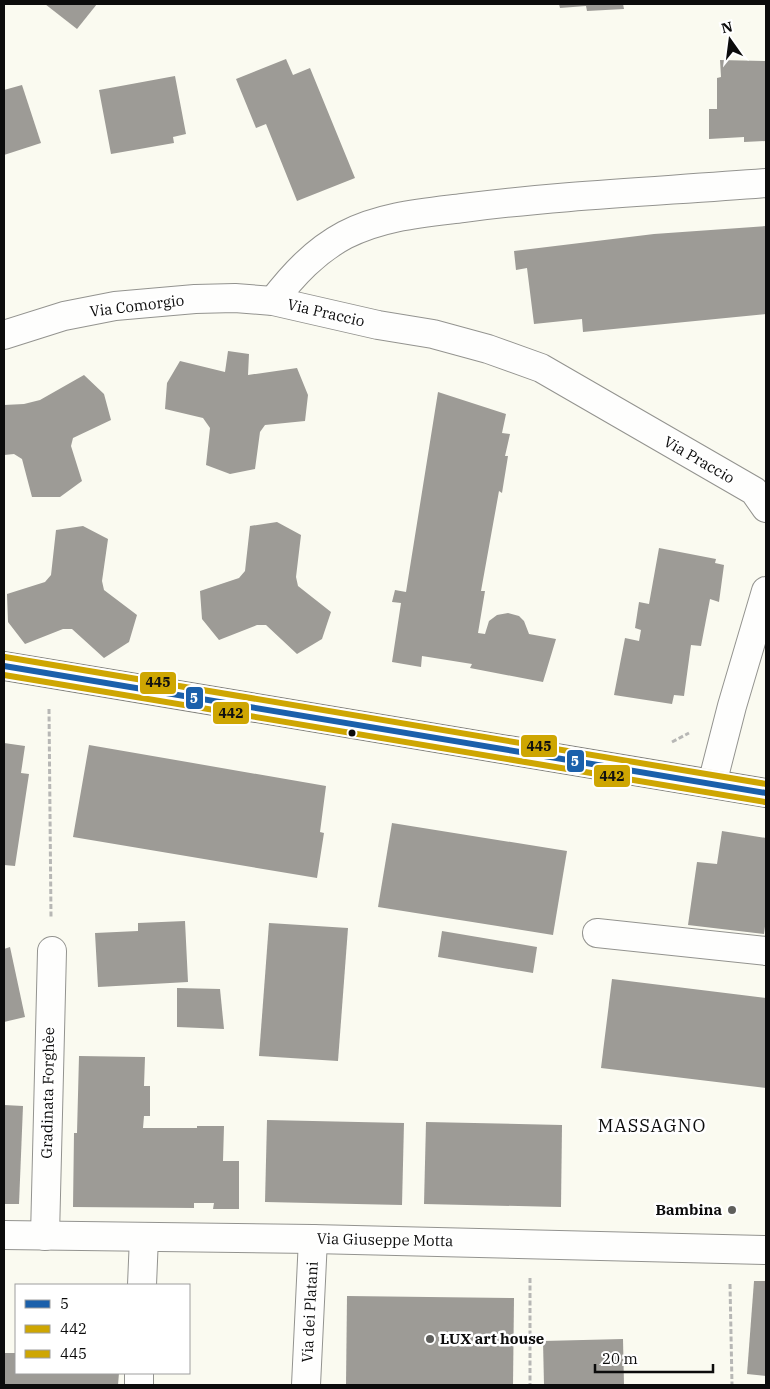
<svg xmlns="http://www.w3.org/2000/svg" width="770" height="1389" font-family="'IBM Plex Serif',serif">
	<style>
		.building { fill: #9d9b96 }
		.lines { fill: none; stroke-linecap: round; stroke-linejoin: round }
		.minor-casing { stroke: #93938f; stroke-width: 30 }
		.major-casing { stroke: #80807c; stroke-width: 30 }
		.path { stroke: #b7b7b5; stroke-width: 3; stroke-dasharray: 5 2.5; stroke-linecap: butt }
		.minor { stroke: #fefefd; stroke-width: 28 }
		.major { stroke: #ece8d7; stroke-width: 28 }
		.bus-1-casing { stroke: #fff; stroke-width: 10 }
		.bus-2-casing { stroke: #fff; stroke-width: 10 }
		.bus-3-casing { stroke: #fff; stroke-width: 10 }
		.bus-1 { stroke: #1b60ab; stroke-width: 6 }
		.bus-2 { stroke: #cea602; stroke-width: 6 }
		.bus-3 { stroke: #cea602; stroke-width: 6 }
		.bus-dot { fill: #0c0c0c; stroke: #fff; stroke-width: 2 }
		.poi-dot { fill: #5f5f5c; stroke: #fff; stroke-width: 2 }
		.labels { text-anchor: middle; stroke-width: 5; stroke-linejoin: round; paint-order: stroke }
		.street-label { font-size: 15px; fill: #0c0c0c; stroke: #fff }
		.poi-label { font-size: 15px; font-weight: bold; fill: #0c0c0c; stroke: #fff; text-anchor: end }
		.quarter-label { font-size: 18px; letter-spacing: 1px; fill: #0c0c0c; stroke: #fff }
		.line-badge { stroke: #fff; stroke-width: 2 }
		.badge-label { font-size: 14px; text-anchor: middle; font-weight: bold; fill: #fff }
		.pale-badge-label { font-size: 14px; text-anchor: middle; font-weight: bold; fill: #111 }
	</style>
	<rect width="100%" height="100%" fill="#fafaf0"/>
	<g class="building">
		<polygon points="45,4 97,4 77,29"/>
		<polygon points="559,4 623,4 624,9 587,11 586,6 560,8"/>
		<polygon points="286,59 293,75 310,68 355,178 297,201 266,124 256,128 236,79"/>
		<polygon points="720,60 766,61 766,141 744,142 744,137 709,139 709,109 717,109 717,78 721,77"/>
		<polygon points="175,76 186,134 173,137 174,143 111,154 99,90"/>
		<polygon points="22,85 41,143 4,155 4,90"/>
		<polygon points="766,226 766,314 583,332 582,319 534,324 527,268 516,270 514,251 654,234"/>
		<polygon points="228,351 249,354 248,375 297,368 308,395 305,421 265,425 260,432 255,469 230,474 206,465 210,428 203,418 165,409 167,383 180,361 225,372"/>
		<polygon points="84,375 104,394 111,420 73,438 71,446 82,481 60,497 32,497 22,459 14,454 4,455 4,405 24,404 40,400"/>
		<polygon points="438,392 506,414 502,433 510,434 505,456 508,456 502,493 499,491 481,591 485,591 478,633 485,634 489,621 497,615 508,613 519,616 524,621 529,634 556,639 543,682 470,668 472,664 422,656 421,667 392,662 401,603 392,602 395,590 406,592"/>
		<polygon points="277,522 301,535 296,577 298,586 331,612 322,639 297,654 266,625 257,625 219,640 202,619 200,591 239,578 245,571 250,526"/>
		<polygon points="83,526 108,539 102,581 104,590 137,615 129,642 104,658 72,629 63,629 25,644 8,622 7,594 45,582 51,575 56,530"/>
		<polygon points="659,548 716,559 715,563 724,565 719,602 710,599 701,646 691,645 684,696 674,695 672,704 614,695 625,638 639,641 641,630 635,628 639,602 649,604"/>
		<polygon points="4,743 25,746 21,773 29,774 15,866 4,865"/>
		<polygon points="89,745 326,786 320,832 324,833 317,878 73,837"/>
		<polygon points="392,823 567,851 553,935 378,907"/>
		<polygon points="722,831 766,838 766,919 764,934 688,925 697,862 717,864"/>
		<polygon points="185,921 188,982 98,987 95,933 138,931 138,923"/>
		<polygon points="269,923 348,928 338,1061 259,1056"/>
		<polygon points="442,931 537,947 533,973 438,957"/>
		<polygon points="10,947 25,1017 4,1022 4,949"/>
		<polygon points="612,979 766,998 766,1088 601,1068"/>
		<polygon points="177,988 220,989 224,1029 177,1027"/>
		<polygon points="79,1056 145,1057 144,1086 150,1086 150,1116 144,1116 143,1128 197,1128 197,1126 224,1126 223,1161 239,1161 239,1209 213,1209 214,1203 194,1203 194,1208 73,1207 74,1133 77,1133"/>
		<polygon points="4,1105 23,1106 19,1204 4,1204"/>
		<polygon points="267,1120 404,1123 402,1205 265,1202"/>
		<polygon points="426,1122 562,1125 561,1207 424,1204"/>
		<polygon points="754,1281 766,1281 766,1376 747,1374"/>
		<polygon points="347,1296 514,1298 513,1385 346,1385"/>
		<polygon points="623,1339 624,1385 544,1385 543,1341"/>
		<polygon points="5,1353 16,1353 16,1373 119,1373 118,1385 4,1385"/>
	</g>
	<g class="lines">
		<g class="minor-casing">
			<g id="minor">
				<path d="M273,301C293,275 315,251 345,235C382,216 422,213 463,208C563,195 665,191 766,183"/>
				<polyline points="4,335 64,316 115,306 195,299 235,298 273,301 378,325 433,334 488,349 541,368 754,491 766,508"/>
				<polyline points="712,784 732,706 766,591"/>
				<polyline points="597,933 766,951"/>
				<polyline points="4,1235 313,1239 766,1250"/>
				<polyline points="45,1236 52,951"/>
				<polyline points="142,1285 144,1237"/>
				<polyline points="139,1385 139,1373"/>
				<polyline points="306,1385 313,1239"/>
			</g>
		</g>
		<g class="major-casing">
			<polyline id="major" points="4,666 766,793"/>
		</g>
		<g class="path">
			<polyline points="49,709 51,918"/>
			<polyline points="672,742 689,733"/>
			<polyline points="530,1278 530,1385"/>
			<polyline points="730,1284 732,1385"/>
		</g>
		<use href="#minor" class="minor"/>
		<use href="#major" class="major"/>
		<g class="bus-1-casing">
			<polyline id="bus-1" points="4,666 766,793"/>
		</g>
		<g class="bus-2-casing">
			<polyline id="bus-2" points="4,675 765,802"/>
		</g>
		<g class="bus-3-casing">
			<polyline id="bus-3" points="5,657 766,784"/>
		</g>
		<use href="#bus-1" class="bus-1"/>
		<use href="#bus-2" class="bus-2"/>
		<use href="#bus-3" class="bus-3"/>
	</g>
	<circle class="bus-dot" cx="352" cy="733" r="4.5"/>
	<g class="poi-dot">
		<circle cx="732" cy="1210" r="5"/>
		<circle cx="430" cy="1339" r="5"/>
	</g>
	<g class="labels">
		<g class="street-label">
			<text transform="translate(137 306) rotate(-7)" y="5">Via Comorgio</text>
			<text transform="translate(326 313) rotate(13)" y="5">Via Praccio</text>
			<text transform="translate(699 460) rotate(30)" y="5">Via Praccio</text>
			<text transform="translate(48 1093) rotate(-89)" y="5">Gradinata Forghèe</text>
			<text transform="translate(385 1240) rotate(1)" y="5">Via Giuseppe Motta</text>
			<text transform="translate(310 1312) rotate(-87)" y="5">Via dei Platani</text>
		</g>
		<g class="poi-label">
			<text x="722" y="1215">Bambina</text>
			<text x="440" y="1344" text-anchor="start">LUX art house</text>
		</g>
		<g class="quarter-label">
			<text x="652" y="1132">MASSAGNO</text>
		</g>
	</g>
	<g class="line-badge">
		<rect x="139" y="671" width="38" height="24" rx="5" fill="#cea602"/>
		<rect x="185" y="686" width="19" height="24" rx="5" fill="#1b60ab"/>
		<rect x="212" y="701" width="38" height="24" rx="5" fill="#cea602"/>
		<rect x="520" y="734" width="38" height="24" rx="5" fill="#cea602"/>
		<rect x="566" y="749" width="19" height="24" rx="5" fill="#1b60ab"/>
		<rect x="593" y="764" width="38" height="24" rx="5" fill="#cea602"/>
	</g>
	<g class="badge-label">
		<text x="194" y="703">5</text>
		<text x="575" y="766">5</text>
	</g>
	<g class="pale-badge-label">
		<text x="158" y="687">445</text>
		<text x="231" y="718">442</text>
		<text x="539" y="751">445</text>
		<text x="612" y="781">442</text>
	</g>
	<rect width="770" height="1389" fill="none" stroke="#0c0c0c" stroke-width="10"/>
	<rect x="15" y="1284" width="175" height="90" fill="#ffffff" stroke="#9e9e9e"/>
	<rect x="25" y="1300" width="25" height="8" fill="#1b60ab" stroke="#9e9e9e"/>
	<text x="60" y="1309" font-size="15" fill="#0c0c0c">5</text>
	<rect x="25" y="1325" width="25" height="8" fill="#cea602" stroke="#9e9e9e"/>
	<text x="60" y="1334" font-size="15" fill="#0c0c0c">442</text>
	<rect x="25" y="1350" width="25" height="8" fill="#cea602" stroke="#9e9e9e"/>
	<text x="60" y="1359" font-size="15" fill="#0c0c0c">445</text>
	<g transform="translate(730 40) rotate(346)" stroke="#ffffff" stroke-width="4" paint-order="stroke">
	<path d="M0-4L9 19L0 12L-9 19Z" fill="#0c0c0c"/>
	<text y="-8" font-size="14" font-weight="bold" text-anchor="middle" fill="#0c0c0c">N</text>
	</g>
	<path d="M595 1364v8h118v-8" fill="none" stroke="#0c0c0c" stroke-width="2.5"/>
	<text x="602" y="1364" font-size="15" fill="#0c0c0c" stroke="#ffffff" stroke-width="4" paint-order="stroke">20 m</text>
</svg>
